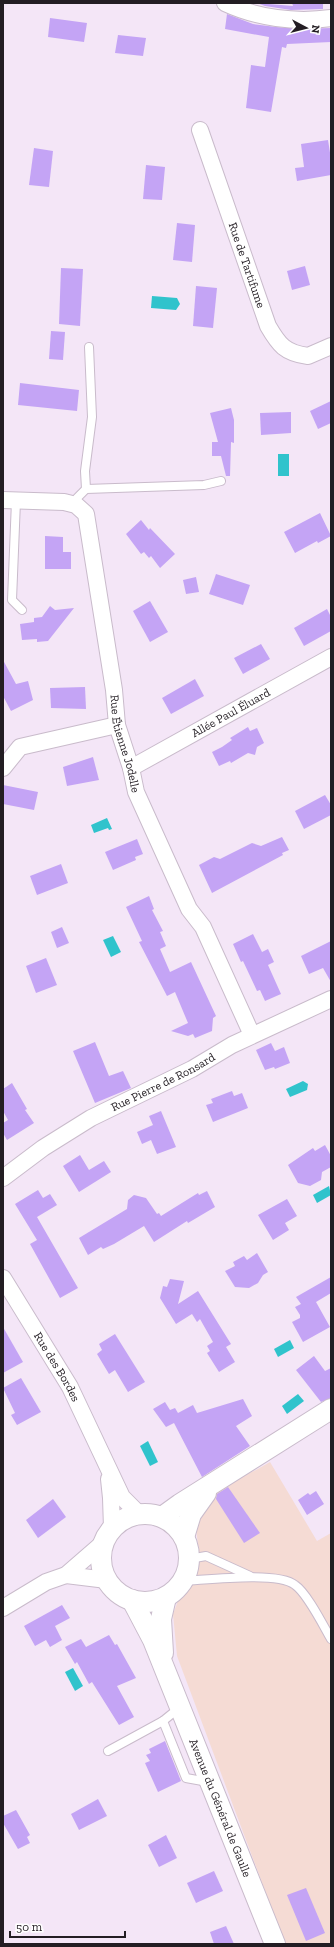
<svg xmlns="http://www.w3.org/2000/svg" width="334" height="1947" font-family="'Zilla Slab',serif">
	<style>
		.education { fill: #f5dbd4 }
		.water { fill: #30c3cc }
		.building { fill: #c4a4f5 }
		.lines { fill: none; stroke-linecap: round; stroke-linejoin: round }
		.service-casing { stroke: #c9bbcb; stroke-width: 10 }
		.minor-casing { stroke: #c9bbcb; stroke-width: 18 }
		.tertiary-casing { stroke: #c9bbcb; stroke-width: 22 }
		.service { stroke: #fff; stroke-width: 8 }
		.minor { stroke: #fff; stroke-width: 16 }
		.tertiary { stroke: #fff; stroke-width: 20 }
		.labels { text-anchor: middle; stroke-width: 3.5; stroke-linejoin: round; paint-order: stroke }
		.street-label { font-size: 12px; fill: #231d23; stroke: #fff }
	</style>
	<rect width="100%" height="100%" fill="#f4e6f7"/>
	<polygon class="education" points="270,1462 317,1541 331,1533 331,1944 285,1944 177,1656 173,1614 181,1593 194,1579 200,1558 195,1523 208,1492 256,1470"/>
	<g class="water">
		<polygon points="152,296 177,298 180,304 176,310 151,308"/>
		<rect x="278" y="454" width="11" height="22"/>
		<polygon points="107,818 112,829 109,830 108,828 94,833 91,825"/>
		<polygon points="113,936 121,952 111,957 103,940"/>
		<polygon points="303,1081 308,1084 307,1090 290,1097 286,1089"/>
		<polygon points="329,1186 331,1195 317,1203 313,1195"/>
		<polygon points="290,1340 294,1348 278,1357 274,1349"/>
		<polygon points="298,1394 304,1401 287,1414 282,1406"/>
		<polygon points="148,1441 158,1462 150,1466 140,1446"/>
		<polygon points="73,1668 83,1686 75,1691 65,1672"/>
	</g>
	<g class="building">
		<polygon points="257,3 293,6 292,3 323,3 323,9 291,10 265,6"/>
		<polygon points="227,14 253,24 276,27 303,29 331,28 331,42 287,44 286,48 282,47 271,112 246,108 251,65 265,67 269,37 225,29"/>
		<polygon points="50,18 87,23 84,42 48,37"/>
		<polygon points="118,35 146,38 143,56 115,53"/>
		<polygon points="328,140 331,159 331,175 297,181 295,168 304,167 301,144"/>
		<polygon points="34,148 53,151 49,187 29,185"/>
		<polygon points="146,165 165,167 162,200 143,199"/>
		<polygon points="177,223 195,225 192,262 173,260"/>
		<polygon points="305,266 310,285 292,290 287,271"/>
		<polygon points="61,268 83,269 80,326 59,324"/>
		<polygon points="196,286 217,288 213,328 193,326"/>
		<polygon points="51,331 65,332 63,360 49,359"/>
		<polygon points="20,383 79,390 77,411 18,405"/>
		<polygon points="331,401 331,423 318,429 310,411"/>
		<polygon points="231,408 234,420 234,443 231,442 230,476 226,476 221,456 212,456 212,442 218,442 210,413"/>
		<polygon points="291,412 291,433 261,435 260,413"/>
		<polygon points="320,513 331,536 318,543 317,541 295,553 284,532"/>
		<polygon points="141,520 149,530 150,528 175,554 160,568 151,556 149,558 144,552 141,554 126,534"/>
		<polygon points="45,536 63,537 63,552 71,552 71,569 45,569"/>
		<polygon points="216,574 250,585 243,605 209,594"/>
		<polygon points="196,577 199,592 186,594 183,580"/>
		<polygon points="150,601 168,632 150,642 133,611"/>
		<polygon points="50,606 55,610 74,608 48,641 37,642 37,639 22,640 20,624 34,622 34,618 42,617"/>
		<polygon points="327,609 331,617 331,631 304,646 294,628"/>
		<polygon points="261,644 270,659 243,674 234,658"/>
		<polygon points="3,660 16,684 28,681 33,700 11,711 3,696"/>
		<polygon points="195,679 204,696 171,714 162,698"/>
		<polygon points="85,687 86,709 51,708 50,688"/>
		<polygon points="248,727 250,731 257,728 264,743 257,747 255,755 248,753 231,763 230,761 219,766 212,752 222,747 232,740 230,738"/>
		<polygon points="93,757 99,780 67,786 63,767"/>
		<polygon points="3,785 38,792 34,810 3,804"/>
		<polygon points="325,795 331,805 331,815 304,829 295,811"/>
		<polygon points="282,837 289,850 282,853 283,855 212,893 199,865 214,857 220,859 252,843 261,846"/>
		<polygon points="137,839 143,854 135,857 136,860 113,870 105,852"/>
		<polygon points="61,864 68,883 37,895 30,876"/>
		<polygon points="149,896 154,909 152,910 163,931 160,932 166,946 160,949 170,972 191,962 216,1016 213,1018 212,1031 195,1038 193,1034 188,1036 171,1031 188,1023 175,992 167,996 139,942 142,941 126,907"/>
		<polygon points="62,927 69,943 57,948 51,932"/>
		<polygon points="253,934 262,952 268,949 274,962 268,965 281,994 265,1001 260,990 257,991 243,961 241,962 233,944"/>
		<polygon points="331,941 331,982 323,968 309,974 301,956"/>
		<polygon points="46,958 57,985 36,993 26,966"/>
		<polygon points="95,1042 109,1076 123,1071 131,1088 95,1103 73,1051"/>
		<polygon points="271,1043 275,1051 284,1047 290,1063 275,1069 274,1067 265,1070 256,1050"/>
		<polygon points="12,1083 27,1109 25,1110 34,1123 7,1140 3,1133 3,1123 8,1120 3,1111 3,1089"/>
		<polygon points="232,1091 234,1096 242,1093 248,1108 213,1122 206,1105 213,1103 211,1099"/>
		<polygon points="161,1111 176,1147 157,1154 151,1140 142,1144 137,1132 153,1125 149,1116"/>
		<polygon points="325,1145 331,1156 331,1167 322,1172 321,1180 310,1186 298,1183 288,1165 313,1148 315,1151"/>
		<polygon points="80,1155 89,1170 104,1161 111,1172 79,1192 63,1166"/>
		<polygon points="38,1190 43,1198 50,1194 57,1205 37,1217 78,1288 60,1298 30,1244 37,1240 15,1204"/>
		<polygon points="207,1191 215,1207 188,1223 187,1221 154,1242 144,1226 114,1244 103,1249 101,1247 88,1255 79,1238 127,1209 128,1200 134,1195 146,1198 157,1214 159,1213 161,1216 198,1193 199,1195"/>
		<polygon points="287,1199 297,1216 285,1223 289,1230 273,1240 258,1215"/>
		<polygon points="257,1253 268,1272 263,1275 258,1283 249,1288 235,1287 225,1271 235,1266 233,1262 244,1256 247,1260"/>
		<polygon points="331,1277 331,1293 316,1302 330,1327 303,1342 292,1322 300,1318 300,1315 295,1307 301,1304 296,1297"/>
		<polygon points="170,1279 184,1281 178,1304 198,1291 231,1344 226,1347 235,1362 219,1372 207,1353 210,1351 207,1346 213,1342 200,1319 197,1322 192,1314 176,1324 160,1298 163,1286 167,1287"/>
		<polygon points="3,1327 23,1362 3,1373"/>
		<polygon points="115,1334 145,1382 128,1392 115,1370 109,1374 97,1354 102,1350 99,1344"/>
		<polygon points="314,1356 325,1371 331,1368 331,1398 321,1402 296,1370"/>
		<polygon points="21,1378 41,1412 17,1425 11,1415 15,1413 3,1388"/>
		<polygon points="243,1399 252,1416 236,1426 250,1446 202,1477 174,1423 166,1427 153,1409 165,1402 170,1410 175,1408 178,1413 193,1405 197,1413"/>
		<polygon points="228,1487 260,1533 244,1543 216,1499 217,1494"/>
		<polygon points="316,1491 324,1504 307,1515 298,1500 308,1493 310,1495"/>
		<polygon points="53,1499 66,1517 38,1538 26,1520"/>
		<polygon points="62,1605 70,1618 55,1626 62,1640 50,1647 46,1640 35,1646 24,1626"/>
		<polygon points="109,1635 115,1645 117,1644 136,1678 117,1686 134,1717 119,1725 92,1682 89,1684 77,1662 75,1664 65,1647 81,1639 86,1647"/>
		<polygon points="165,1741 181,1781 158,1792 145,1763 150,1761 146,1755 151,1753 149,1749"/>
		<polygon points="98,1799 107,1816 79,1830 71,1814"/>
		<polygon points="16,1810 30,1835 27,1837 30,1843 18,1849 3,1823 3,1816"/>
		<polygon points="166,1835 177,1858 159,1867 148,1845"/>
		<polygon points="214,1871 223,1891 196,1903 187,1883"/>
		<polygon points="306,1888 325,1933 306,1941 287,1895"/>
		<polygon points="226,1926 234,1944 214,1944 210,1932"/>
	</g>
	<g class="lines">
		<g class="service-casing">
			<g id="service">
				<polyline points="86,489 85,471 92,417 89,347"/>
				<polyline points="16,501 12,600 22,610"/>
				<polyline points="76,505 77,498 86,489 204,485 221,481"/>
				<polyline points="189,1559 206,1556 250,1576"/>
				<path d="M183,1581C206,1580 278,1571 295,1585C307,1593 323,1625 331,1639"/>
				<polyline points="163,1721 186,1778 208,1782"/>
				<polyline points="108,1751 163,1721 179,1708"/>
			</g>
		</g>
		<g class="minor-casing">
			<g id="minor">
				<path d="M225,3C257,18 295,23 331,18"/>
				<path id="s1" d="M200,130L268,326C279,345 285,353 308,356L331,346"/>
				<path id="s2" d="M3,500L64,502L76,505L86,514L114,690L117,725L131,768L136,792L189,909L203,927L252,1035"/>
				<polyline points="3,768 20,747 117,725"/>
				<path id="s3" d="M131,768L331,657"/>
				<path id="s4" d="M3,1178L43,1148L91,1118L192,1069L232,1045L331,999"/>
				<path id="s5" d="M3,1278L70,1387L122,1497L139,1514"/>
				<polyline points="109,1479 111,1498 112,1528"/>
				<polyline points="66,1575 107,1580"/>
				<polyline points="3,1608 46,1582 66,1575 104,1542"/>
			</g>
		</g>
		<g class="tertiary-casing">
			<g id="tertiary">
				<circle cx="145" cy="1558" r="44"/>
				<polyline points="162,1517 180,1504 331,1409"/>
				<polyline points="184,1537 191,1514 206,1493"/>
				<path id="s6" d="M132,1600L153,1640L275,1944"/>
				<polyline points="163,1653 161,1619 166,1597"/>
			</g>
		</g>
		<use href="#service" class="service"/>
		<use href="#minor" class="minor"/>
		<use href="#tertiary" class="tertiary"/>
	</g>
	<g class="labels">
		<g class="street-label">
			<text dy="4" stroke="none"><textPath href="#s1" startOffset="143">Rue de Tartifume</textPath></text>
			<text dy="4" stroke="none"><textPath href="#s3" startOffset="114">Allée Paul Éluard</textPath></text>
			<text dy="4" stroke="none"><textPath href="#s2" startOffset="320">Rue Étienne Jodelle</textPath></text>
			<text dy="4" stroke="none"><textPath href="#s4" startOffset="187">Rue Pierre de Ronsard</textPath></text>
			<text dy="4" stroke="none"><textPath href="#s5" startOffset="104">Rue des Bordes</textPath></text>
			<text dy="4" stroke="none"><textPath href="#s6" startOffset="226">Avenue du Général de Gaulle</textPath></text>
		</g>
	</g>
	<rect width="334" height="1947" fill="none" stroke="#231d23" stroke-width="8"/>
	<g transform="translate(306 28) rotate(97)" stroke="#ffffff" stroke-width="3" paint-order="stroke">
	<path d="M0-3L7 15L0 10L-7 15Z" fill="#231d23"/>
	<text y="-6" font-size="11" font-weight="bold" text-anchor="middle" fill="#231d23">N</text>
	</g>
	<path d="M10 1931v6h115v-6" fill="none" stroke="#231d23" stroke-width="2"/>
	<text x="16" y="1931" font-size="12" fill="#231d23" stroke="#ffffff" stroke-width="3" paint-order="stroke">50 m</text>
</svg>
